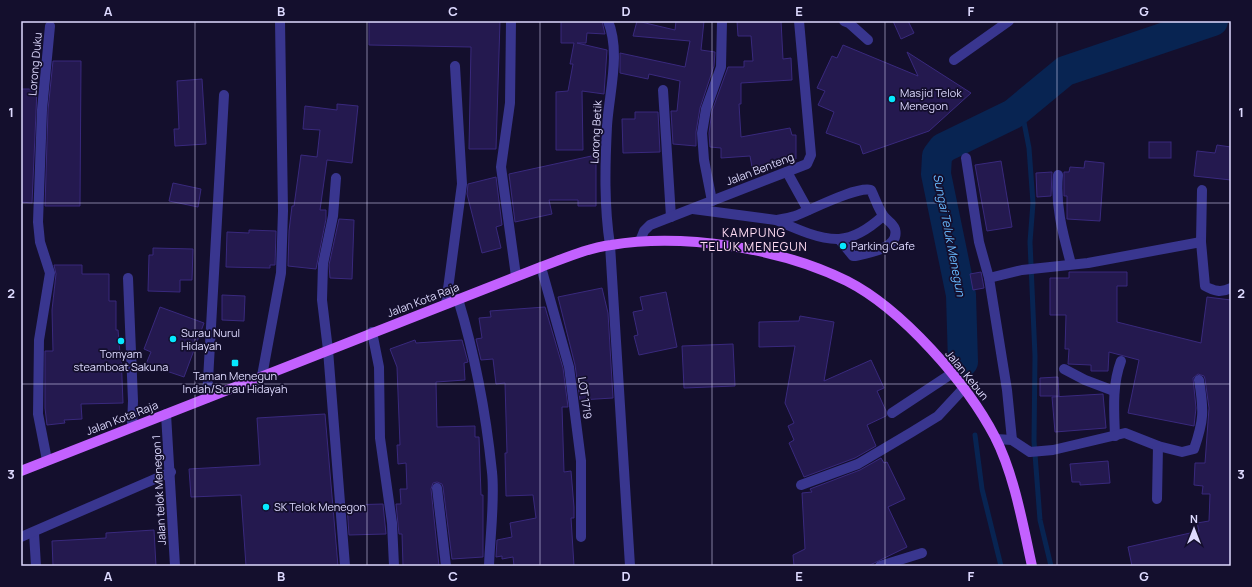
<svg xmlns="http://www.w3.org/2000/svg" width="1252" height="587" font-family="Manrope,sans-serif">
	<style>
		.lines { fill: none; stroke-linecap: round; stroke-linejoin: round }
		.stream { stroke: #082452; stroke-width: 5 }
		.river { stroke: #082452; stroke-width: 30 }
		.building { fill: #24194f; stroke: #39297d }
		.minor { stroke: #39368f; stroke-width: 10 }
		.major { stroke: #c361ff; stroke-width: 10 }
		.grid { fill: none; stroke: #dedaff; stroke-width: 1; stroke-opacity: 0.55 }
		.poi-dot { fill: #06e8ff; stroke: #140f2d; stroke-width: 1.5 }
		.labels { text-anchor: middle; stroke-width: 3.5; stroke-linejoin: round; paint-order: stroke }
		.street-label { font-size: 11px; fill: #dedaff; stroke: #140f2d }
		.poi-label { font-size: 11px; fill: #dedaff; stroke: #140f2d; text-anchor: start }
		.neighbourhood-label { font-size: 12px; letter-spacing: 1px; fill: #ffdcf3; stroke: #140f2d }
		.water-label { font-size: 12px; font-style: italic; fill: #68baff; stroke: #140f2d }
		.neatline { fill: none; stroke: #dedaff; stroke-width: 1.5 }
		.grid-label { font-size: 13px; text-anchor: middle; font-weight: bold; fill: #dedaff }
	</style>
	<rect width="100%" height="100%" fill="#140f2d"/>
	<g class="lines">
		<g class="stream">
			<polyline points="1021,107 1029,148 1033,203 1030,242 1035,356 1034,441 1040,520 1051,566"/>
			<polyline points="975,435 982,489 1001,566"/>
		</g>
		<polyline class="river" points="963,362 961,295 936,174 937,156 943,148 1013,114 1065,71 1213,21"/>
	</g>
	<g class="building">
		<polygon points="369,21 500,21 496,149 469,149 471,47 369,45"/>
		<polygon points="561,21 602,21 605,34 587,33 586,43 577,43 607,50 604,94 582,91 583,150 556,150 556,92 568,91 573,64 570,64 574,43 561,43"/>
		<polygon points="637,21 675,30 676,21 704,21 701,50 715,52 714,66 700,108 696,132 696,146 673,144 671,111 677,111 680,81 649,74 648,79 620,73 620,53 685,67 690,41 633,36"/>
		<polygon points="737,21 781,21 783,59 791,58 792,80 741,83 741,104 739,104 741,137 790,128 792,135 796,135 796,159 752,167 750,156 721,158 721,148 710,147 709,133 712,111 728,67 744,67 744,61 753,61 751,36 738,36"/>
		<polygon points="893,21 908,21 914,33 901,39"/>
		<polygon points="843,45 918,76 907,52 971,93 929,131 863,154 860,145 826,133 834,112 818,105 825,91 817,88 832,56 837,58"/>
		<polygon points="53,61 81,61 80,206 45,206 48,110"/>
		<polygon points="202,79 206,144 175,146 174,129 179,129 177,81"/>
		<polygon points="21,89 37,89 32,203 21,202"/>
		<polygon points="337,104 358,106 352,163 327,160 320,210 326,210 326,219 316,269 288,266 289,231 292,206 294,206 301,155 317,157 320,130 303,129 305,106 337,110"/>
		<polygon points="635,112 658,112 660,152 623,153 622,119 635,119"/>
		<rect x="1149" y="142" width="22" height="16"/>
		<polygon points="1217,145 1231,147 1231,180 1194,176 1197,151 1215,153"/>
		<polygon points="596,155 596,206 578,206 578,200 549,200 552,214 515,222 509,174"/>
		<polygon points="1001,161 1012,227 987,231 975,165"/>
		<polygon points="1085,161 1104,163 1100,221 1067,219 1067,196 1064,196 1064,172 1069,172 1070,167 1084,168"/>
		<polygon points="1052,172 1051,196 1037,197 1036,173"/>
		<polygon points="496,177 502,225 496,227 501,248 482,253 467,194 468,184"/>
		<polygon points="173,183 201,189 198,207 169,201"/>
		<polygon points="339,219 354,220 352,279 330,278 329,265"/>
		<polygon points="249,230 276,231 275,265 270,265 270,268 226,267 227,232 249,233"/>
		<polygon points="153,248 193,249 192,280 180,280 180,292 148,291 149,255 153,255"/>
		<polygon points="54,265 82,265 82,274 109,274 109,301 116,301 116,330 118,330 120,353 121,353 123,403 81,404 82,419 64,420 65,423 47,425 45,408 45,351 53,351 52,310 56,274"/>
		<polygon points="981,272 984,288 973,290 970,274"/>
		<polygon points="1069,272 1127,272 1127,286 1117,286 1117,322 1201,343 1207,297 1231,300 1231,566 1132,566 1128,547 1199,531 1197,523 1209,521 1210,494 1202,494 1203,486 1194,485 1195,463 1205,463 1209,408 1205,379 1204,376 1198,374 1193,378 1196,408 1194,426 1128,413 1139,360 1109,352 1108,371 1091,371 1091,365 1068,364 1069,349 1065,349 1066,315 1050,315 1050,278 1069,278"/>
		<polygon points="602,288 608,313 613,398 580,400 575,365 558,297"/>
		<polygon points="666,292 677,347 639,355 634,336 638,335 633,312 643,310 640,297"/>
		<polygon points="222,295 245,296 244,321 222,320"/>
		<polygon points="160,307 204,323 184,377 146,364 151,352 144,349"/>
		<polygon points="545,307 563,368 568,407 562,407 564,472 571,471 574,507 574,518 571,518 574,566 514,566 513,557 502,559 502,556 496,557 497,540 512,537 510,523 536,518 533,495 506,496 505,453 507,453 505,383 496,384 493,359 481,360 476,339 482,338 479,318 491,317 490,311"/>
		<polygon points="800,316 834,322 824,381 871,360 884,388 877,391 886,411 886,416 867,425 876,446 855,458 804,477 789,443 794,440 788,426 794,423 785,403 795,346 759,347 759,322 799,321"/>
		<polygon points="415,340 416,343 462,340 468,362 464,363 465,380 436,382 437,427 475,426 475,437 479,437 481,495 483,495 483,557 452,559 443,487 442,484 437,482 433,483 431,489 439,566 403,566 402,534 399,534 396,504 401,504 400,489 407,489 406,463 398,464 397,445 400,445 397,367 390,349"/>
		<polygon points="733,344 735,386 684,388 682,346"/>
		<polygon points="1058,377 1059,396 1040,396 1040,378"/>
		<polygon points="1103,394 1106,428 1055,432 1052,397"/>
		<polygon points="325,414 338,566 246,566 241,495 191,497 189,469 260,465 257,418"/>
		<polygon points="881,458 884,463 887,462 905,499 888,507 907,547 868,566 794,566 793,555 805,549 802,493 812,492 810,489 860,470"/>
		<polygon points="1108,461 1110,483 1080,485 1080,482 1072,482 1070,464"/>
		<polygon points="383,504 386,534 349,535 347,505"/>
		<polygon points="154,530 156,566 53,566 52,541 106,538 106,533"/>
	</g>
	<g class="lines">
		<g class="minor">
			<polyline points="511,21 510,103 501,167 516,276"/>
			<path d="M608,21C621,53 609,93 607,126C605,166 604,206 610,245L630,566"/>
			<polyline points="844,21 849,23 868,40"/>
			<polyline points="954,60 1009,21"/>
			<polyline points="663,90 671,217"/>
			<polyline points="966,158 979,242 989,278 1007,390 1012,440"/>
			<polyline points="787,172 808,210"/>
			<path d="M1058,175C1055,206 1063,234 1071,264"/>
			<polyline points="336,178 333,216 323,264 322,300 328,350 345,566"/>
			<polyline points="712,201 704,160 702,133 706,109 721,67 722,21"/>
			<polyline points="693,209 776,220"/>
			<path d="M839,239L853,256H856C869,253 900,248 895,229C893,223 886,220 883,215C878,208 875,198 871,190C856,186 811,210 795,216C789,218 782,219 776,220C794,228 820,240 839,239C855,238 872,226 883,216"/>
			<polyline points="640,241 644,231 650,225 807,164 811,155 799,21"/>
			<polyline points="1201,242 1202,190"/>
			<polyline points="541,267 569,367 581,461 581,537"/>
			<polyline points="128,278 133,401 132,427"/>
			<path d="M989,278L1022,270L1088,263L1201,242L1205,286C1214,291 1221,293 1231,288"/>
			<path d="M458,299C475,355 486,414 492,472C495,500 490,537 489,566"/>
			<polyline points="446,304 462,184 455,66"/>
			<polyline points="372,332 379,367 380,438 392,523 394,566"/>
			<polyline points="1064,369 1085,380 1114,391"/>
			<polyline points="262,376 281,273 283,211 280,21"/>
			<polyline points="207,398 224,95"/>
			<polyline points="892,413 951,374"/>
			<polyline points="166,414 175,566"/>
			<path d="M1115,436C1114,410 1112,385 1121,361"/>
			<path d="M996,439L1012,440L1030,452L1053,450L1125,433L1158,446L1182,452L1194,449C1204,420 1204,411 1199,380"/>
			<polyline points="47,460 38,414 39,340 50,273 40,242 38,222 42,110 50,26"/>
			<polyline points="801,485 858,464 912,432 938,416 964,388"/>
			<polyline points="437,488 446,566"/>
			<polyline points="1157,499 1158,446"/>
			<polyline points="34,533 36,566"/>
			<polyline points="21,537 171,472"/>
			<polyline points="880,566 922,553"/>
		</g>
		<path class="major" d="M21,471L541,267C563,259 587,248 611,245C683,233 781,248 847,281C902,309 967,383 995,437C1014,474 1023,525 1032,566"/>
	</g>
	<path class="grid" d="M195,21V566M367,21V566M540,21V566M712,21V566M885,21V566M1057,21V566M21,203H1231M21,384H1231"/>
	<g class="poi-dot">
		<circle cx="892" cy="99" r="4"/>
		<circle cx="843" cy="246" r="4"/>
		<circle cx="173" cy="339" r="4"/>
		<circle cx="121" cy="341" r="4"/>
		<rect x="231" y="359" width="8" height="8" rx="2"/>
		<circle cx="266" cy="507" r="4"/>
	</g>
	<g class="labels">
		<g class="street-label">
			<text transform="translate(35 64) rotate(-85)" y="4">Lorong Duku</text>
			<text transform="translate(596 132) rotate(-87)" y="4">Lorong Betik</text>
			<text transform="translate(760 169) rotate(-21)" y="4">Jalan Benteng</text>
			<text transform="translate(423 300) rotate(-21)" y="4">Jalan Kota Raja</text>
			<text transform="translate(967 375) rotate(51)" y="4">Jalan Kebun</text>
			<text transform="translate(585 398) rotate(82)" y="4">LOT 1719</text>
			<text transform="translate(122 418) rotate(-21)" y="4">Jalan Kota Raja</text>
			<text transform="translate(159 490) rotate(-93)" y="4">Jalan telok Menegon 1</text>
		</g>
		<g class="poi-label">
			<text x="900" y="97">Masjid Telok<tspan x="900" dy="13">Menegon</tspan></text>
			<text x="851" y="250">Parking Cafe</text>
			<text x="181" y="337">Surau Nurul<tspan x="181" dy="13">Hidayah</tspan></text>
			<text x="121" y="358" text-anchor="middle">Tomyam<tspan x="121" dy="13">steamboat Sakuna</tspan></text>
			<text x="235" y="380" text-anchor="middle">Taman Menegun<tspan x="235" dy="13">Indah/Surau Hidayah</tspan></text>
			<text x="274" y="511">SK Telok Menegon</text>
		</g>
		<g class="neighbourhood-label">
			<text x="754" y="237">KAMPUNG<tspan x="754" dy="14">TELUK MENEGUN</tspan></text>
		</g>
		<g class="water-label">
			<text transform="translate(949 235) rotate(79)" y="4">Sungai Teluk Menegun</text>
		</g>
	</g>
	<rect width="1252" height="587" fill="none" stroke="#140f2d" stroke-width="44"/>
	<g transform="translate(1194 529)" stroke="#140f2d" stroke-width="3" paint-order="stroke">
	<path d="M0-3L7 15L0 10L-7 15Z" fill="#dedaff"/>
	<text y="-6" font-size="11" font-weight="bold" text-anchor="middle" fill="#dedaff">N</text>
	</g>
	<rect x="22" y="22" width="1208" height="543" class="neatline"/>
	<g class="grid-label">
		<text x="108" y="16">A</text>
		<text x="281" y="16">B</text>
		<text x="453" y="16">C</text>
		<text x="626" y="16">D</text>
		<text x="799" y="16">E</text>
		<text x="971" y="16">F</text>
		<text x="1144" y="16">G</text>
		<text x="11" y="117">1</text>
		<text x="1241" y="117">1</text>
		<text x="11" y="298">2</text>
		<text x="1241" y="298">2</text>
		<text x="11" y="479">3</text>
		<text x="1241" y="479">3</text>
		<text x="108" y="581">A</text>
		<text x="281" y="581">B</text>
		<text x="453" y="581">C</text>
		<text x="626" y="581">D</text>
		<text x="799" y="581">E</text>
		<text x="971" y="581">F</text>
		<text x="1144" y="581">G</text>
	</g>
</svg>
